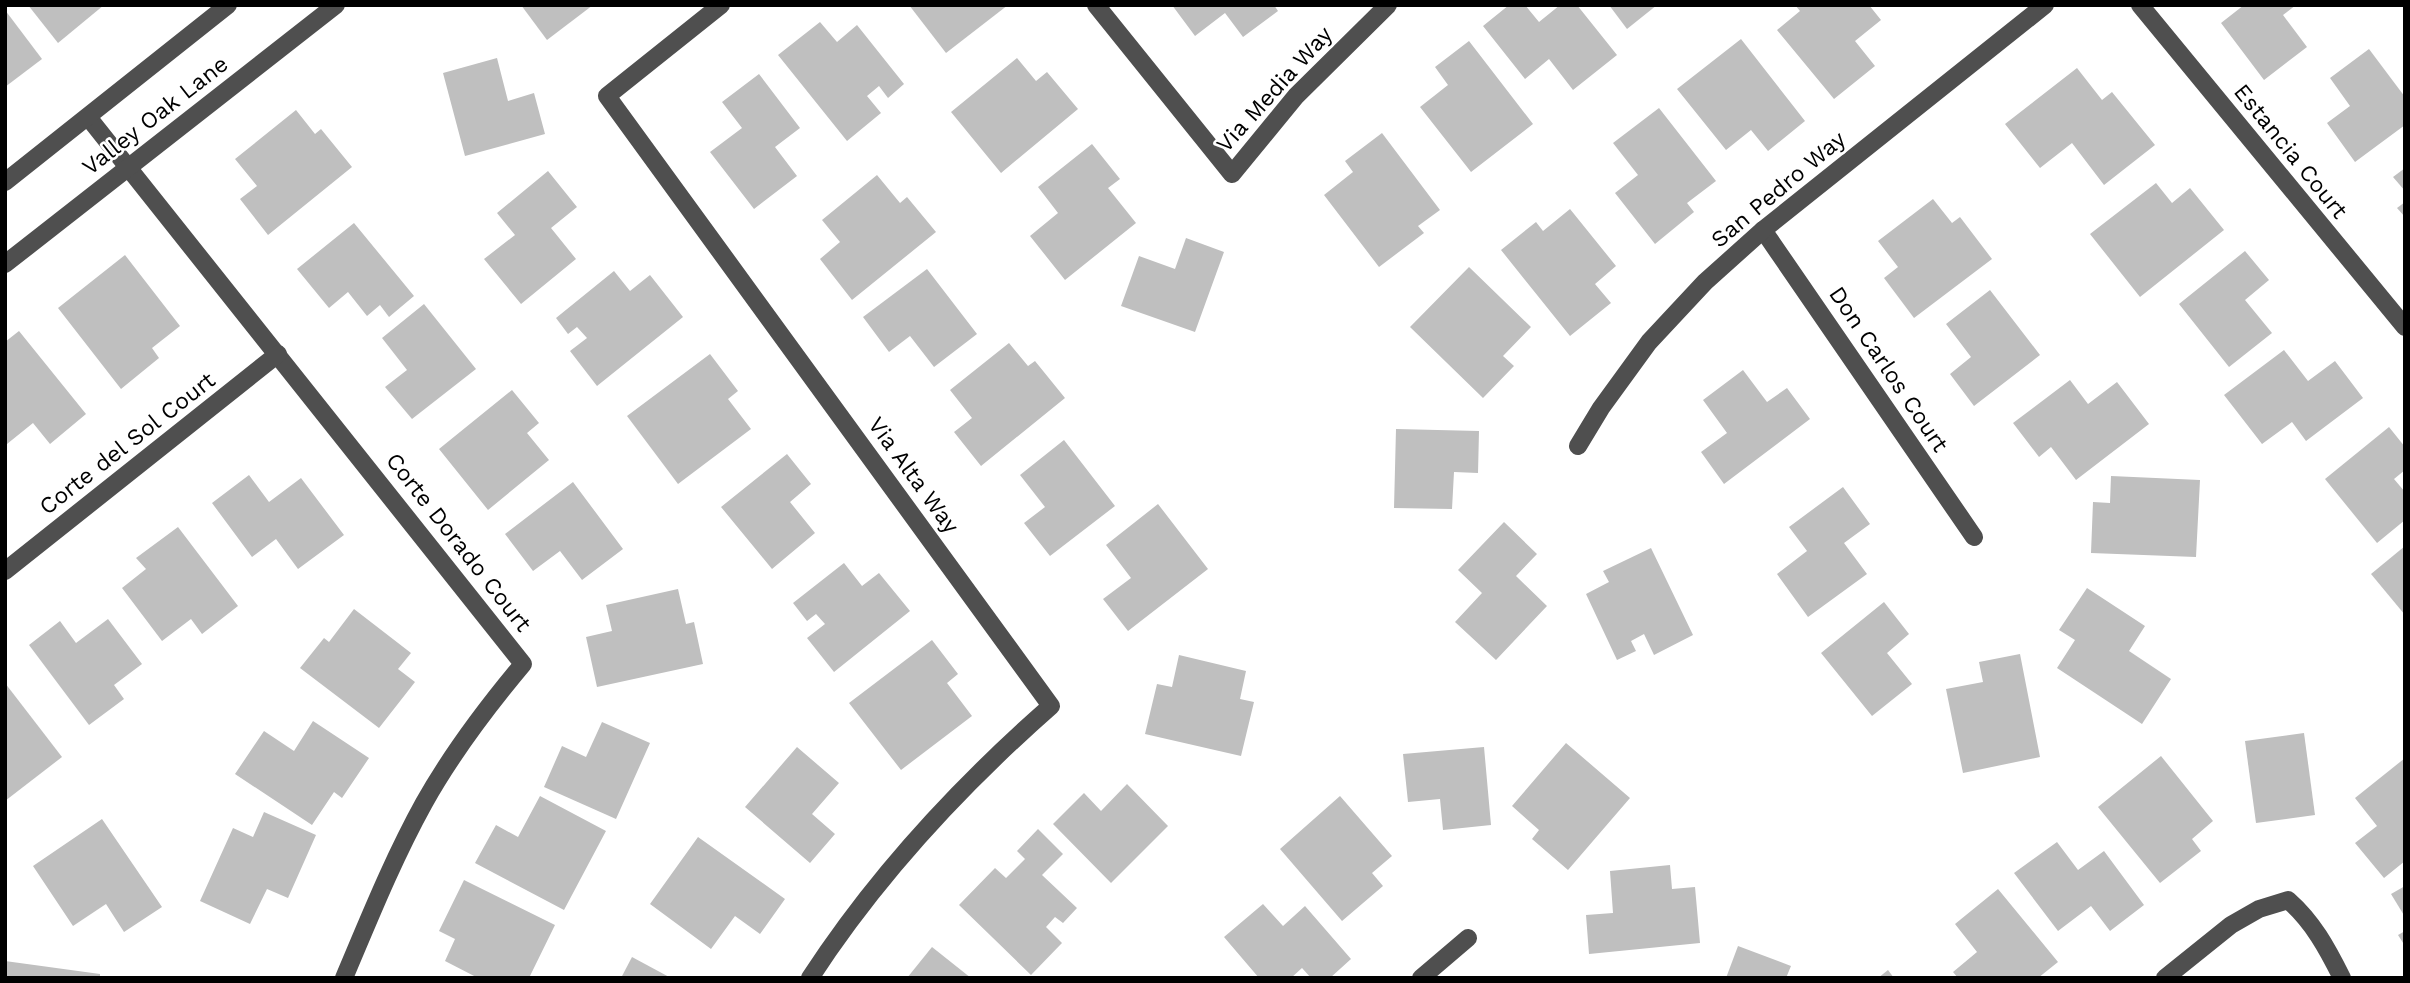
<svg xmlns="http://www.w3.org/2000/svg" width="2410" height="983" font-family="'Work Sans',sans-serif">
	<style>
		.building { fill: #bfbfbf }
		.lines { fill: none; stroke-linecap: round; stroke-linejoin: round }
		.minor { stroke: #4f4f4f; stroke-width: 18 }
		.labels { text-anchor: middle; stroke-width: 5; stroke-linejoin: round; paint-order: stroke }
		.street-label { font-size: 23px; fill: #000; stroke: #fff }
	</style>
	<rect width="100%" height="100%" fill="#fff"/>
	<g class="building">
		<polygon points="28,5 104,5 58,43"/>
		<polygon points="521,5 593,5 547,40"/>
		<polygon points="909,5 1008,5 946,53"/>
		<polygon points="1172,5 1274,5 1278,11 1243,37 1225,13 1195,36"/>
		<polygon points="1509,5 1525,5 1539,22 1560,5 1577,5 1617,55 1573,90 1549,59 1525,79 1483,26"/>
		<polygon points="1609,5 1657,5 1627,29"/>
		<polygon points="1795,5 1869,5 1881,20 1855,41 1875,66 1834,99 1777,30 1800,11"/>
		<polygon points="2244,5 2296,5 2283,15 2307,47 2264,80 2221,23"/>
		<polygon points="5,10 42,59 5,87"/>
		<polygon points="820,22 837,42 857,25 904,84 888,98 879,86 867,96 881,113 847,141 778,55"/>
		<polygon points="1741,39 1805,121 1768,151 1751,130 1726,150 1677,89"/>
		<polygon points="1469,41 1533,124 1471,172 1420,107 1448,85 1435,67"/>
		<polygon points="2369,49 2405,97 2405,125 2355,162 2327,123 2350,106 2330,78"/>
		<polygon points="497,58 508,101 534,93 545,134 465,156 443,73"/>
		<polygon points="1017,58 1036,81 1047,72 1078,109 1001,173 951,112"/>
		<polygon points="2077,68 2102,100 2112,92 2155,145 2104,185 2072,143 2040,168 2005,124"/>
		<polygon points="759,74 800,128 775,147 797,176 754,209 710,152 742,128 722,102"/>
		<polygon points="1659,108 1716,181 1687,203 1694,212 1655,244 1615,193 1638,175 1613,143"/>
		<polygon points="296,110 315,134 321,129 352,167 268,235 240,199 257,186 235,159"/>
		<polygon points="1382,133 1440,210 1418,226 1424,233 1379,267 1324,195 1353,172 1345,161"/>
		<polygon points="1092,144 1120,179 1108,188 1136,223 1065,280 1030,236 1058,213 1038,187"/>
		<polygon points="2405,168 2405,191 2393,177"/>
		<polygon points="548,171 577,207 551,228 576,259 521,304 484,259 515,235 497,213"/>
		<polygon points="877,175 900,203 907,197 936,232 852,300 820,259 840,242 822,220"/>
		<polygon points="2156,183 2172,203 2190,188 2224,230 2140,297 2090,234"/>
		<polygon points="1933,199 1952,223 1960,217 1992,259 1914,318 1884,278 1898,267 1878,241"/>
		<polygon points="2405,202 2405,217 2397,208"/>
		<polygon points="1570,209 1616,266 1595,284 1611,303 1570,336 1501,250 1536,222 1543,231"/>
		<polygon points="354,223 414,296 389,317 380,305 367,316 348,292 329,308 297,269"/>
		<polygon points="1186,238 1224,252 1195,332 1121,306 1139,256 1175,269"/>
		<polygon points="2245,251 2269,280 2245,300 2272,333 2229,367 2179,304"/>
		<polygon points="125,255 180,326 152,348 159,358 121,389 58,308"/>
		<polygon points="1469,267 1531,327 1503,356 1514,366 1483,398 1410,327"/>
		<polygon points="927,269 977,334 934,367 910,336 889,352 863,317"/>
		<polygon points="614,271 630,291 650,275 683,317 597,386 570,351 587,338 577,327 568,334 556,318"/>
		<polygon points="1990,290 2040,355 1974,406 1950,374 1971,357 1946,324"/>
		<polygon points="424,304 476,369 412,419 385,387 407,370 382,338"/>
		<polygon points="19,331 86,414 50,444 33,423 7,444 5,442 5,342"/>
		<polygon points="1009,343 1028,366 1035,361 1065,398 981,466 954,432 972,418 950,390"/>
		<polygon points="2284,350 2308,381 2335,361 2363,398 2306,441 2292,422 2262,444 2224,395"/>
		<polygon points="710,354 738,391 728,399 751,429 678,484 627,416"/>
		<polygon points="1743,370 1767,402 1787,388 1810,419 1724,484 1701,452 1727,433 1703,400"/>
		<polygon points="2070,380 2088,404 2117,382 2149,424 2076,480 2051,447 2039,457 2013,423"/>
		<polygon points="512,390 539,423 527,433 549,460 488,510 439,449"/>
		<polygon points="2389,427 2405,447 2405,470 2394,479 2405,492 2405,520 2377,543 2325,479"/>
		<polygon points="1396,429 1479,431 1478,473 1454,472 1452,509 1394,508"/>
		<polygon points="1064,440 1115,506 1050,556 1024,523 1045,507 1020,475"/>
		<polygon points="787,454 811,484 790,502 815,533 772,569 721,507"/>
		<polygon points="249,475 269,502 301,478 344,535 298,569 276,539 252,557 212,503"/>
		<polygon points="2111,476 2200,480 2196,557 2091,553 2093,502 2110,503"/>
		<polygon points="573,482 623,549 582,580 560,551 533,571 505,534"/>
		<polygon points="1843,487 1870,524 1844,543 1867,574 1808,617 1777,574 1807,551 1789,527"/>
		<polygon points="1158,504 1208,569 1128,631 1103,599 1131,578 1106,545"/>
		<polygon points="1504,522 1537,554 1516,576 1547,606 1496,660 1455,622 1482,593 1458,570"/>
		<polygon points="178,527 238,606 202,634 191,619 162,641 122,588 146,569 136,558"/>
		<polygon points="2405,546 2405,615 2371,574"/>
		<polygon points="1651,548 1693,635 1654,655 1644,634 1631,641 1636,651 1617,660 1586,594 1609,582 1603,571"/>
		<polygon points="844,563 862,586 879,573 910,611 834,672 807,638 825,624 816,614 807,621 793,603"/>
		<polygon points="2087,588 2145,626 2129,651 2171,679 2142,724 2057,668 2075,640 2059,630"/>
		<polygon points="678,589 686,624 694,622 703,664 597,687 586,637 612,631 606,605"/>
		<polygon points="1884,602 1909,634 1887,653 1912,684 1872,716 1821,653"/>
		<polygon points="354,609 411,653 398,669 415,682 379,728 300,668 324,638 329,642"/>
		<polygon points="108,619 142,664 114,685 124,699 89,725 29,645 60,621 76,643"/>
		<polygon points="932,640 958,674 947,683 972,716 901,770 849,703"/>
		<polygon points="2020,654 2040,757 1963,773 1946,689 1983,682 1979,662"/>
		<polygon points="1179,655 1246,671 1240,699 1254,702 1241,756 1145,734 1157,684 1172,687"/>
		<polygon points="5,683 62,757 5,801"/>
		<polygon points="313,721 369,758 342,798 334,792 312,825 235,774 264,731 294,751"/>
		<polygon points="602,722 650,743 616,819 544,787 562,746 586,757"/>
		<polygon points="2304,733 2315,815 2256,823 2245,741"/>
		<polygon points="1566,743 1630,798 1568,870 1532,839 1539,830 1512,806"/>
		<polygon points="797,747 839,783 812,814 835,834 810,863 745,807"/>
		<polygon points="1484,747 1491,825 1443,830 1440,799 1408,802 1403,754"/>
		<polygon points="2161,756 2213,821 2192,839 2201,851 2160,883 2098,807"/>
		<polygon points="2405,758 2405,861 2384,878 2355,843 2377,826 2355,798"/>
		<polygon points="1127,784 1168,826 1111,883 1053,824 1084,793 1101,811"/>
		<polygon points="540,796 606,831 564,910 475,863 496,825 518,837"/>
		<polygon points="1340,796 1392,856 1372,873 1383,886 1342,921 1280,849"/>
		<polygon points="264,812 316,835 288,898 267,889 250,924 200,901 233,828 253,837"/>
		<polygon points="102,819 162,907 124,932 106,904 73,926 33,866"/>
		<polygon points="1038,829 1063,854 1042,875 1077,908 1063,923 1055,917 1046,927 1062,943 1031,975 959,905 995,868 1006,878 1025,859 1017,851"/>
		<polygon points="698,837 785,899 760,934 735,916 711,949 650,904"/>
		<polygon points="2057,842 2078,870 2104,851 2144,905 2110,931 2091,906 2058,931 2014,873"/>
		<polygon points="1670,865 1672,889 1695,887 1700,943 1589,954 1586,915 1613,913 1610,871"/>
		<polygon points="464,880 555,925 529,978 478,978 445,961 455,939 439,931"/>
		<polygon points="2405,886 2405,917 2391,894"/>
		<polygon points="1998,889 2058,962 2038,978 1958,978 1953,972 1977,952 1955,924"/>
		<polygon points="1263,904 1283,926 1305,906 1351,959 1330,978 1311,978 1302,968 1291,978 1259,978 1224,937"/>
		<polygon points="2405,931 2405,946 2398,935"/>
		<polygon points="1738,946 1791,966 1786,978 1726,978"/>
		<polygon points="932,947 971,978 907,978"/>
		<polygon points="632,957 671,978 621,978"/>
		<polygon points="5,961 100,974 100,978 5,978"/>
		<polygon points="1888,970 1894,978 1878,978"/>
	</g>
	<g class="lines">
		<g class="minor">
			<path d="M721,5L607,96L1051,706C960,786 877,875 810,978"/>
			<polyline points="1096,5 1232,174 1296,96 1388,5"/>
			<polyline points="2140,5 2405,327"/>
			<path d="M88,117L523,664C487,707 452,753 424,803C393,859 369,919 344,978"/>
			<polyline points="5,182 228,5"/>
			<polyline points="1763,230 1974,537"/>
			<polyline points="5,264 336,5"/>
			<polyline points="1578,446 1601,408 1649,342 1705,282 1763,230 2045,5"/>
			<polyline points="5,571 278,354"/>
			<polyline points="1421,978 1468,938"/>
			<path d="M2165,978L2231,925L2259,909L2288,900C2313,922 2327,948 2342,978"/>
		</g>
	</g>
	<g class="labels">
		<g class="street-label">
			<text transform="translate(1274 89) rotate(-48)" y="8">Via Media Way</text>
			<text transform="translate(155 115) rotate(-38)" y="8">Valley Oak Lane</text>
			<text transform="translate(2291 151) rotate(51)" y="8">Estancia Court</text>
			<text transform="translate(1778 189) rotate(-40)" y="8">San Pedro Way</text>
			<text transform="translate(1889 369) rotate(56)" y="8">Don Carlos Court</text>
			<text transform="translate(127 443) rotate(-38)" y="8">Corte del Sol Court</text>
			<text transform="translate(914 475) rotate(54)" y="8">Via Alta Way</text>
			<text transform="translate(459 542) rotate(52)" y="8">Corte Dorado Court</text>
		</g>
	</g>
	<rect width="2410" height="983" fill="none" stroke="#000000" stroke-width="14"/>
</svg>
